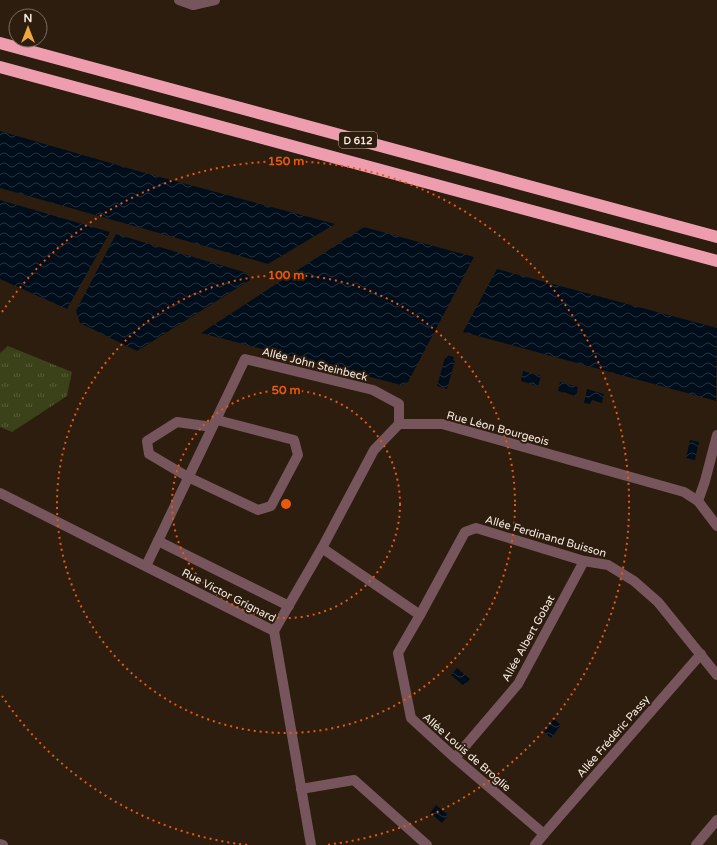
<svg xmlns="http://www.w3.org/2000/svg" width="717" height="845" font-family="'Varela Round',sans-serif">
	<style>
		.grass { fill: url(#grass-tufts) }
		.water { fill: url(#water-waves) }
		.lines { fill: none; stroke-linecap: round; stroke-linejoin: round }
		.minor { stroke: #76565c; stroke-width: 10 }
		.highway { stroke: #ee9dae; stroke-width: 12 }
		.ring { fill: none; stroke: #e8590c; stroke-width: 2; stroke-dasharray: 2 4 }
		.labels { text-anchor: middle; stroke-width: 4; stroke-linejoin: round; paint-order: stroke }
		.shield { fill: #2d1d0f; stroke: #baada3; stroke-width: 1 }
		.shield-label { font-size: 10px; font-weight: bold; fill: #f6ebe2 }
		.street-label { font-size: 11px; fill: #f6ebe2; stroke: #2d1d0f }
		.centre { fill: #e8590c; stroke: #2d1d0f; stroke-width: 2 }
		.ring-label { font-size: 12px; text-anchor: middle; font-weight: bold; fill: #e8590c; stroke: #2d1d0f; stroke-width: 4; stroke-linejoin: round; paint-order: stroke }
	</style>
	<defs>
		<pattern id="grass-tufts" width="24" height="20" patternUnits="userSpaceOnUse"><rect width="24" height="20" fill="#3b4118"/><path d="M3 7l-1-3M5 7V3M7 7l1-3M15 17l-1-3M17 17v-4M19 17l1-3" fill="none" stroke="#585d39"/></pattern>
		<pattern id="water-waves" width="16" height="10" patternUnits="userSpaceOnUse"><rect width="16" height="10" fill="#000e1c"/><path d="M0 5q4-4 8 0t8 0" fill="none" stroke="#26313d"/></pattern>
	</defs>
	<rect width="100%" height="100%" fill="#2d1d0f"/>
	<polygon class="grass" points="8,346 72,372 67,396 12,432 0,427 0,353"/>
	<g class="water">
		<polygon points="0,131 145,173 335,224 268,264 0,188"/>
		<polygon points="0,200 110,232 67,309 0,279"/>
		<polygon points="364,227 474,257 408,382 401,385 201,333"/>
		<polygon points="116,234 247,273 250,280 137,351 80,323 76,311"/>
		<polygon points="497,269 717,328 716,401 463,332"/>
		<polygon points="447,355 454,357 453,360 455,361 447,389 437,386 445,358 447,358"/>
		<polygon points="523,371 541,376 538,386 521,381"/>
		<polygon points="560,382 578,387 576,396 558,391"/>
		<polygon points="587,389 604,394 602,403 592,400 590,404 584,403"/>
		<polygon points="690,440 699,442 695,460 686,458"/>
		<polygon points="457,668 470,679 464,686 451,675"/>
		<polygon points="554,719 561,725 551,738 544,732"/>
		<polygon points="436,805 448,815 442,823 430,813"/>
	</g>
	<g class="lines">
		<g class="minor">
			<polyline points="179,0 193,5 215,0"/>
			<polyline points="212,427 177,422 147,441 149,454 188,477 258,510 271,506 298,455 294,440 217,420"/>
			<polyline points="0,493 274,631 311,845"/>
			<polyline points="698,501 705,481 717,435"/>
			<polyline points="158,541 289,606"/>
			<polyline points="322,548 420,615 398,653 411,718 455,758 544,834 535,845"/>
			<polyline points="146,566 245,359 373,390 399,404 399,424"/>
			<polyline points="420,615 465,532 476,528 584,561 608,565 634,581 658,602 717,675"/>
			<polyline points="274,631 322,548 374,450 399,424 442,424 684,492 698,501 717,526"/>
			<polyline points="455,758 518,684 584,561"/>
			<polyline points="301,789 354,780 427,845"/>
			<polyline points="544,834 701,654"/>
			<polyline points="0,844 3,845"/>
			<polyline points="696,845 717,820"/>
		</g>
		<g class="highway">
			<polyline points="0,43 717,237"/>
			<polyline points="0,67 717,261"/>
		</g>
	</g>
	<g class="ring">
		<circle cx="286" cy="504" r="114"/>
		<circle cx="286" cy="504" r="229"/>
		<path d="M247 845A343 343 0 0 1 2 696M2 312A343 343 0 1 1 325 845"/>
	</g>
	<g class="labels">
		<rect class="shield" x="339" y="132" width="38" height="16" rx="3"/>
		<g class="shield-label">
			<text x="358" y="144">D 612</text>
		</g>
		<g class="street-label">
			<text transform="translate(315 364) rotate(14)" y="4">Allée John Steinbeck</text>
			<text transform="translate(498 428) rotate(15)" y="4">Rue Léon Bourgeois</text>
			<text transform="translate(546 536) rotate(16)" y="4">Allée Ferdinand Buisson</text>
			<text transform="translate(229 595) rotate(27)" y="4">Rue Victor Grignard</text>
			<text transform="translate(528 638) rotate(-61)" y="4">Allée Albert Gobat</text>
			<text transform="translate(613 736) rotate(-49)" y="4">Allée Frédéric Passy</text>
			<text transform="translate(467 752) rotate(41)" y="4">Allée Louis de Broglie</text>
		</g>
	</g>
	<circle cx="286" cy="504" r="6" class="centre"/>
	<g class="ring-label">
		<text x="286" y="165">150 m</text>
		<text x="286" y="279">100 m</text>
		<text x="286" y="394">50 m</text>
	</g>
	<g transform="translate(28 28)"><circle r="19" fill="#2d1d0f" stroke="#7d6f63"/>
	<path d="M0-3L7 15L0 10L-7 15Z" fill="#f0a73e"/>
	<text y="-6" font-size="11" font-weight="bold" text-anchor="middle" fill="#f6ebe2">N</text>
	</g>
</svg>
